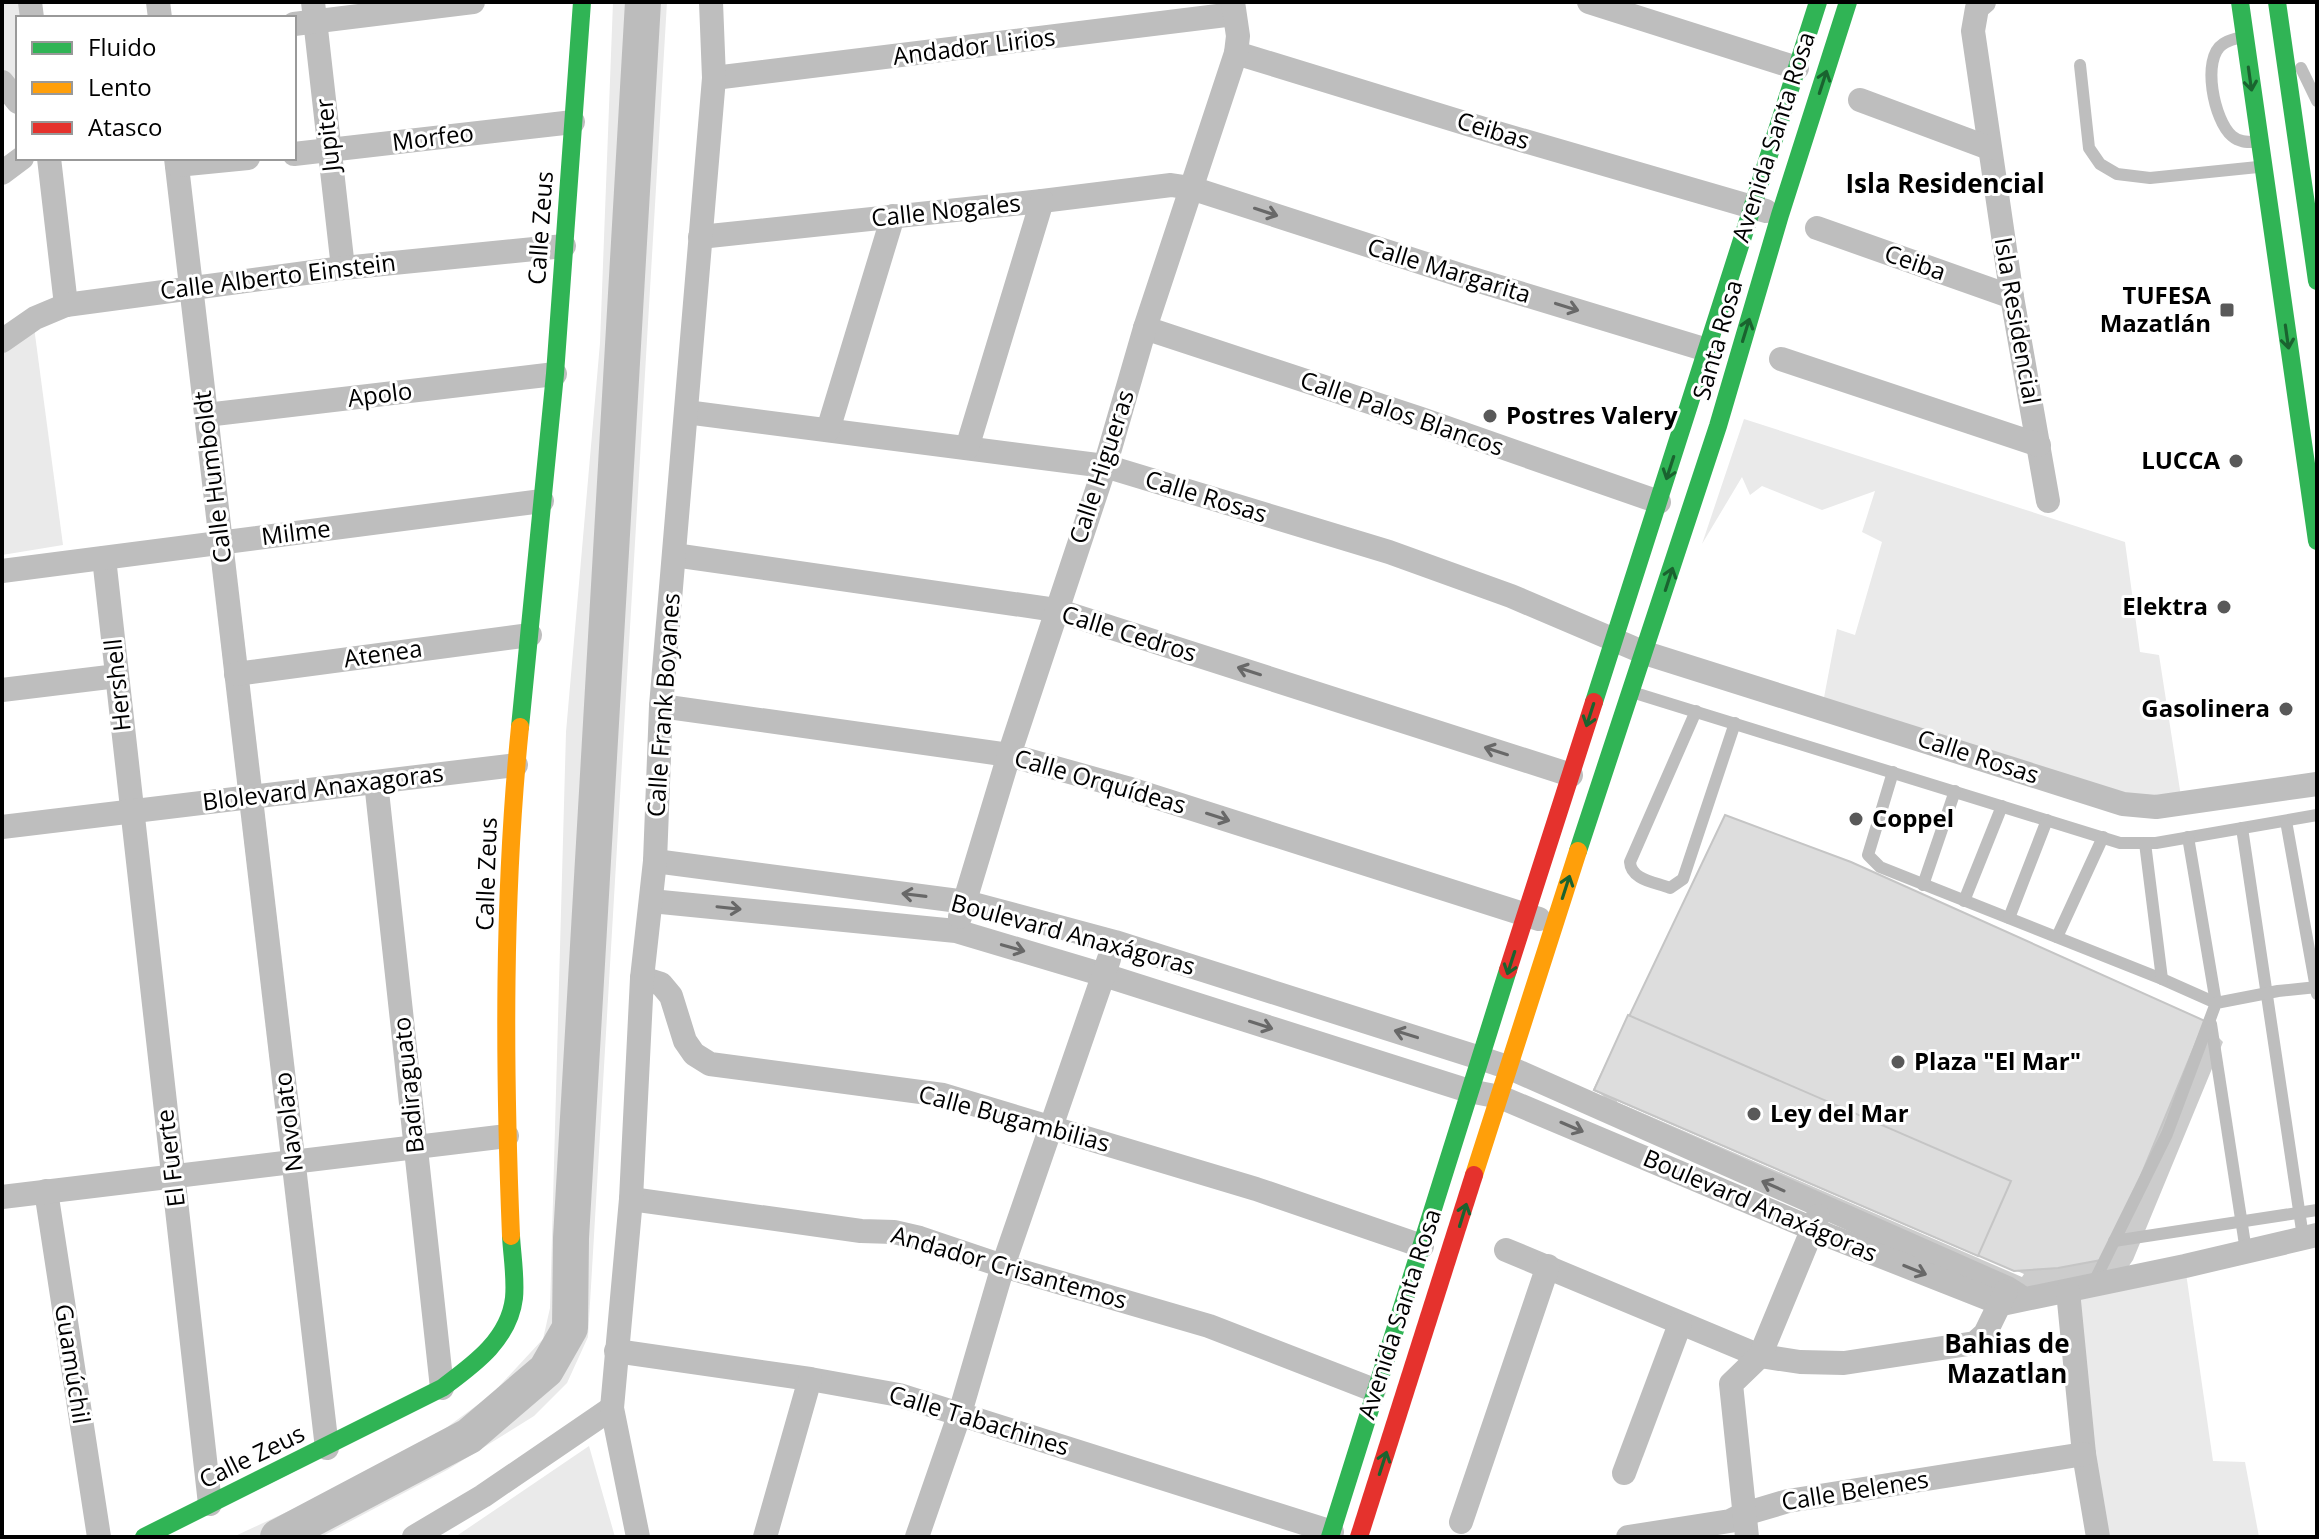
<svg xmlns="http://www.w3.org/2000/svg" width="2319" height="1539" font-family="'Open Sans',sans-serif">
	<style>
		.green { fill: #eaeaea }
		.shadow { fill: #0003; fill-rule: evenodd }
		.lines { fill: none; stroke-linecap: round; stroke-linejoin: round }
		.river { stroke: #bcbcbc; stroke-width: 36 }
		.building { fill: #ddd; stroke: #c5c5c5; stroke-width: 2 }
		.lane { stroke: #bebebe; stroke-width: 12 }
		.street { stroke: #bebebe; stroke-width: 24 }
		.fast { stroke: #30b455; stroke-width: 18 }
		.slow { stroke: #ff9f0a; stroke-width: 18 }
		.jam { stroke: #e5322d; stroke-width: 18 }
		.oneway { stroke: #1a632f }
		.oneway2 { stroke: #686868 }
		.poi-dot { fill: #595959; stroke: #fff; stroke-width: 3 }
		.labels { text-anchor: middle; stroke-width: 6; stroke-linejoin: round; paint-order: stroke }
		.street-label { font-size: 24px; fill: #000; stroke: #fff }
		.poi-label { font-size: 24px; font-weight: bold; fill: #000; stroke: #fff; text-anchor: end }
		.neighbourhood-label { font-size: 26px; font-weight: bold; fill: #000; stroke: #fff }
	</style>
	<rect width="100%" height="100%" fill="#fff"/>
	<g class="green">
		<polygon points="2,2 20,2 22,18 18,18 18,88 2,67"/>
		<polygon points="613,2 667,2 588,1337 567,1383 534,1416 447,1470 321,1537 233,1537 409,1455 491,1395 543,1339 550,1308 566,732 600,343"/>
		<polygon points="34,327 63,545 2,555 2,352"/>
		<polygon points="1744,419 2125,542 2140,652 2159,655 2182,803 2156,807 1822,708 1837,629 1855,635 1882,542 1862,532 1875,491 1822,510 1762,486 1750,495 1742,477 1702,544"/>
		<polygon points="2185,1266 2213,1461 2245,1462 2259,1537 2097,1537 2068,1291"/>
		<polygon points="589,1446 615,1537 455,1537"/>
	</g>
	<path class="shadow" d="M2204,1023L2223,1042L2133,1260L2120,1279L2035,1290L1616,1109L1597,1090ZM1617,1098L2024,1274L2022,1277L1617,1102Z"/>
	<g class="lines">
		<polyline class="river" points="278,1537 469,1436 546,1370 570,1328 571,1238 643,2"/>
	</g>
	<g class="building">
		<polygon points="1725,815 1851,862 2205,1021 2114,1241 2101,1260 2058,1268 2014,1271 1594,1090"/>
		<polygon points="1628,1015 2011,1181 1978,1256 1594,1090"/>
	</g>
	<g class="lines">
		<g class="lane">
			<path d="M2241,37C2236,39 2228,40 2223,44C2201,58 2214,121 2232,136C2239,142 2246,142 2255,142"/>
			<polyline points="2080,65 2089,148 2100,164 2117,174 2150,178 2258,167"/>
			<polyline points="2301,68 2317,101"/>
			<polyline points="1635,693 2120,843 2156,843 2317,815"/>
			<path d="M1696,711L1630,862C1631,880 1655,882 1670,888L1683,879L1735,723"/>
			<polyline points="1893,772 1868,855 1880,867 2162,979 2216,1003"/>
			<polyline points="2286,821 2317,994"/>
			<polyline points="2242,828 2303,1237"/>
			<polyline points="2188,837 2216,1003"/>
			<polyline points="2145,843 2162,979"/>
			<polyline points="1923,885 1955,791"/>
			<polyline points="1964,901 2002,806"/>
			<polyline points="2009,918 2047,820"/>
			<polyline points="2057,937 2103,837"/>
			<polyline points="2211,1024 2246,1251"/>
			<polyline points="2114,1241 2317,1210"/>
			<polyline points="2093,1284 2167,1134 2216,1003 2278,991 2317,987"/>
		</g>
		<g class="street">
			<polyline points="30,2 32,18"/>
			<polyline points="158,2 160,18"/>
			<polyline points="313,2 343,268"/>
			<polyline points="1589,2 1797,68"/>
			<polyline points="1984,2 1977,8 1973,31 2012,297 2048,501"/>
			<polyline points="294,24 473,2"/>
			<polyline points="1236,53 1497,133 1766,211"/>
			<polyline points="714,78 1234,14"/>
			<polyline points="2,82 18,102"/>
			<polyline points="1860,100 1989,148"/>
			<polyline points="294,154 573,122"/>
			<polyline points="49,158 66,305"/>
			<polyline points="176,158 327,1448"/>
			<polyline points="177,165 248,158"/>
			<polyline points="2,173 22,158"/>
			<polyline points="1817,228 2012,297"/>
			<polyline points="700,237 1042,201 1171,185 1191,188 1463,276 1707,350"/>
			<polyline points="1145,328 1421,419 1659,502"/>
			<polyline points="2,341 35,318 66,305 343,268 564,246"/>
			<polyline points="1781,359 2039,445"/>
			<polyline points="686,412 1105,466 1389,552 1511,596 1645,653 2123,804 2156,807 2317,784"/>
			<polyline points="206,415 555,374"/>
			<polyline points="828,430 893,216"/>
			<polyline points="967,448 1042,201"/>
			<polyline points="674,555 1056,610 1571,775"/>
			<polyline points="104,558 210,1504"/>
			<polyline points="2,571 542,501"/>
			<polyline points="236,674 530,635"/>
			<polyline points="2,690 117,676"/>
			<polyline points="661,706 1009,755 1127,788 1539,919"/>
			<polyline points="376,782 442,1388"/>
			<polyline points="2,827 516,765"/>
			<polyline points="655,861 966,902 1115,942 1480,1058 1510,1068 2007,1288 2023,1298"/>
			<polyline points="651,901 956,931 1104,975 1469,1091 1500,1097 1832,1237 2002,1304 2185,1266 2317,1235"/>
			<polyline points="960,917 1009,755 1105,466 1145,328 1236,53 1238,36 1233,2"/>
			<polyline points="642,978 661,984 671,996 685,1041 694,1054 710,1064 943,1095 1256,1189 1422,1246"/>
			<polyline points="46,1191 99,1537"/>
			<polyline points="2,1197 507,1136"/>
			<polyline points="631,1199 861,1231 894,1232 920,1238 1003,1266 1209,1326 1374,1390"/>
			<polyline points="1506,1250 1760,1356 1800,1362 1844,1363 1975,1343 1985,1334 2006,1291"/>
			<polyline points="2068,1291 2084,1454 2098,1537"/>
			<polyline points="616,1351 810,1379 899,1395 1332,1532"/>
			<polyline points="1624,1473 1680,1324"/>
			<polyline points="1461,1522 1548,1266"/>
			<polyline points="414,1537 483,1496 612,1408"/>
			<polyline points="638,1537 612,1408 631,1199 642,978 655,861 661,706 714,78 711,2"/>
			<polyline points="765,1537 810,1379"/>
			<polyline points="917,1537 960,1413 1003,1266 1109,959"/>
			<polyline points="1628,1537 1730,1521 1744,1514 1788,1501 2084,1454"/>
			<polyline points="1747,1537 1731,1384 1760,1356 1818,1216"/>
		</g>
		<g class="fast">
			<polyline points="2240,2 2317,541"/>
			<polyline points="2277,2 2317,281"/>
			<polyline points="1594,702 1818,2"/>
			<polyline points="520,727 555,374 582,2"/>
			<polyline points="1578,851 1718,426 1780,215 1848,2"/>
			<path d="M144,1537L442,1388C473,1365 509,1340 514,1298C516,1278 512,1255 511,1236"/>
			<polyline points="1330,1537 1508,970"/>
		</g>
		<g class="slow">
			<polyline points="1474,1175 1578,851"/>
			<path d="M511,1236C504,1067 503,895 520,727"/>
		</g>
		<g class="jam">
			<polyline points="1508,970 1594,702"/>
			<polyline points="1359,1537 1474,1175"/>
		</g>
	</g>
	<defs><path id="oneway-shaft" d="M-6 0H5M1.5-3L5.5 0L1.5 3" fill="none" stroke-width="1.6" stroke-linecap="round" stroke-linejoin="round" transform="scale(2)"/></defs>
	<g class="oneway">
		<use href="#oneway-shaft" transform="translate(2250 79) rotate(82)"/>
		<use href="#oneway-shaft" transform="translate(1823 82) rotate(-72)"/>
		<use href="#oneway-shaft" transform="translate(1746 330) rotate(-73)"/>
		<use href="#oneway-shaft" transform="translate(2287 337) rotate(82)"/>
		<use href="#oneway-shaft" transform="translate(1670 468) rotate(108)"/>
		<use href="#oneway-shaft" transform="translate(1669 579) rotate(-72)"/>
		<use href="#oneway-shaft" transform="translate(1590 715) rotate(108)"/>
		<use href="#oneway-shaft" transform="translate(1566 887) rotate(-72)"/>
		<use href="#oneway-shaft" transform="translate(1511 963) rotate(108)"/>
		<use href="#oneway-shaft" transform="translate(1463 1215) rotate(-73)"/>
		<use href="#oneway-shaft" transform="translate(1383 1463) rotate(-72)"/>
	</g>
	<g class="oneway2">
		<use href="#oneway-shaft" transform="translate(1266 212) rotate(18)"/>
		<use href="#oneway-shaft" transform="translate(1567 307) rotate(17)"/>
		<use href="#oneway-shaft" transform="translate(1249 671) rotate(-162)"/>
		<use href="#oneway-shaft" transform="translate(1496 751) rotate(-162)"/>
		<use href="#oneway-shaft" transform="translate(1218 817) rotate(18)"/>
		<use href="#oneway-shaft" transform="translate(914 895) rotate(-173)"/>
		<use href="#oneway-shaft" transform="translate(729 908) rotate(6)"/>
		<use href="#oneway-shaft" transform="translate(1013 948) rotate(16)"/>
		<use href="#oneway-shaft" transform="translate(1261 1025) rotate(18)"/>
		<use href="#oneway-shaft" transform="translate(1406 1034) rotate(-163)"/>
		<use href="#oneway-shaft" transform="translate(1572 1127) rotate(23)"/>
		<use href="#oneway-shaft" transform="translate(1773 1186) rotate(-156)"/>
		<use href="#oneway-shaft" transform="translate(1915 1270) rotate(22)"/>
	</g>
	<g class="poi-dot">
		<rect x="2219" y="302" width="16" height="16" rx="4"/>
		<circle cx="1490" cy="416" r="8"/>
		<circle cx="2236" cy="461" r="8"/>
		<circle cx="2224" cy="607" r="8"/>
		<circle cx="2286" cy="709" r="8"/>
		<circle cx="1856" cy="819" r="8"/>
		<circle cx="1898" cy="1062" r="8"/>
		<circle cx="1754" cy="1114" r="8"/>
	</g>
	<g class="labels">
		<g class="street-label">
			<text transform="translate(974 47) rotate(-7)" y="8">Andador Lirios</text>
			<text transform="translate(1493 131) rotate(17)" y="8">Ceibas</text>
			<text transform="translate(328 135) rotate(-96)" y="8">Jupiter</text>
			<text transform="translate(1774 137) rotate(-72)" y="8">Avenida Santa Rosa</text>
			<text transform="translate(433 138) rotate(-7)" y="8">Morfeo</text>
			<text transform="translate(946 211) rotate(-6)" y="8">Calle Nogales</text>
			<text transform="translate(541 228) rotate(-86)" y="8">Calle Zeus</text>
			<text transform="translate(1915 263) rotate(19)" y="8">Ceiba</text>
			<text transform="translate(1449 271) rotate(17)" y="8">Calle Margarita</text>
			<text transform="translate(278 277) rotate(-7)" y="8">Calle Alberto Einstein</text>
			<text transform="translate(2017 321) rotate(80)" y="8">Isla Residencial</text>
			<text transform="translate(1718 340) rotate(-74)" y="8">Santa Rosa</text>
			<text transform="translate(380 395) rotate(-7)" y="8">Apolo</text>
			<text transform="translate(1402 414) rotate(19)" y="8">Calle Palos Blancos</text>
			<text transform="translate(1102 467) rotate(-72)" y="8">Calle Higueras</text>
			<text transform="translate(213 477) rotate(-97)" y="8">Calle Humboldt</text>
			<text transform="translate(1206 497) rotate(17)" y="8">Calle Rosas</text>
			<text transform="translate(296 533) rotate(-7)" y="8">Milme</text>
			<text transform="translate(1129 634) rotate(17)" y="8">Calle Cedros</text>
			<text transform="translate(383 654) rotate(-8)" y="8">Atenea</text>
			<text transform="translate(118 685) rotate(-96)" y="8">Hershell</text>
			<text transform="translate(664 705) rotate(-86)" y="8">Calle Frank Boyanes</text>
			<text transform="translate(1978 757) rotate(18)" y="8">Calle Rosas</text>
			<text transform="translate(1100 782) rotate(16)" y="8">Calle Orquídeas</text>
			<text transform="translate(323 788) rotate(-7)" y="8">Blolevard Anaxagoras</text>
			<text transform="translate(487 874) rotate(-88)" y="8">Calle Zeus</text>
			<text transform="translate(1073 935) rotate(15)" y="8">Boulevard Anaxágoras</text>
			<text transform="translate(409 1085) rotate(-96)" y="8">Badiraguato</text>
			<text transform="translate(1014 1119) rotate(15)" y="8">Calle Bugambilias</text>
			<text transform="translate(289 1122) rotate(-97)" y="8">Navolato</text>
			<text transform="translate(171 1158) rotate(-97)" y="8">El Fuerte</text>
			<text transform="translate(1760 1206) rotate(23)" y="8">Boulevard Anaxágoras</text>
			<text transform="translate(1009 1268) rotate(16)" y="8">Andador Crisantemos</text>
			<text transform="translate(1400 1314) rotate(-72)" y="8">Avenida Santa Rosa</text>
			<text transform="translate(72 1364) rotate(81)" y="8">Guamúchil</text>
			<text transform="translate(979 1421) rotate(17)" y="8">Calle Tabachines</text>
			<text transform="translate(252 1457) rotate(-26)" y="8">Calle Zeus</text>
			<text transform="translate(1855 1491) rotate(-9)" y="8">Calle Belenes</text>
		</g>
		<g class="poi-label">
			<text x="2211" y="304">TUFESA<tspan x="2211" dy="28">Mazatlán</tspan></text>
			<text x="1506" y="424" text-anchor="start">Postres Valery</text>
			<text x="2220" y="469">LUCCA</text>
			<text x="2208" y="615">Elektra</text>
			<text x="2270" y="717">Gasolinera</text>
			<text x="1872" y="827" text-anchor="start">Coppel</text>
			<text x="1914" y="1070" text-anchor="start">Plaza "El Mar"</text>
			<text x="1770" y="1122" text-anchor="start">Ley del Mar</text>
		</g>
		<g class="neighbourhood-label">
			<text x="1945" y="193">Isla Residencial</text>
			<text x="2007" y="1353">Bahias de<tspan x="2007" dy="30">Mazatlan</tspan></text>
		</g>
	</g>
	<rect width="2319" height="1539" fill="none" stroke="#000000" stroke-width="8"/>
	<rect x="16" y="16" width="280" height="144" fill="#ffffff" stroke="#999999" stroke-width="2"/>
	<rect x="32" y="42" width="40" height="12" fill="#30b455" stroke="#999999" stroke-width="2"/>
	<text x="88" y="56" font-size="24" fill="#000000">Fluido</text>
	<rect x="32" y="82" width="40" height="12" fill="#ff9f0a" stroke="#999999" stroke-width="2"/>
	<text x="88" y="96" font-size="24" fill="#000000">Lento</text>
	<rect x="32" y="122" width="40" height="12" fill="#e5322d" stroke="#999999" stroke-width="2"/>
	<text x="88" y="136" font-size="24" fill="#000000">Atasco</text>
</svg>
